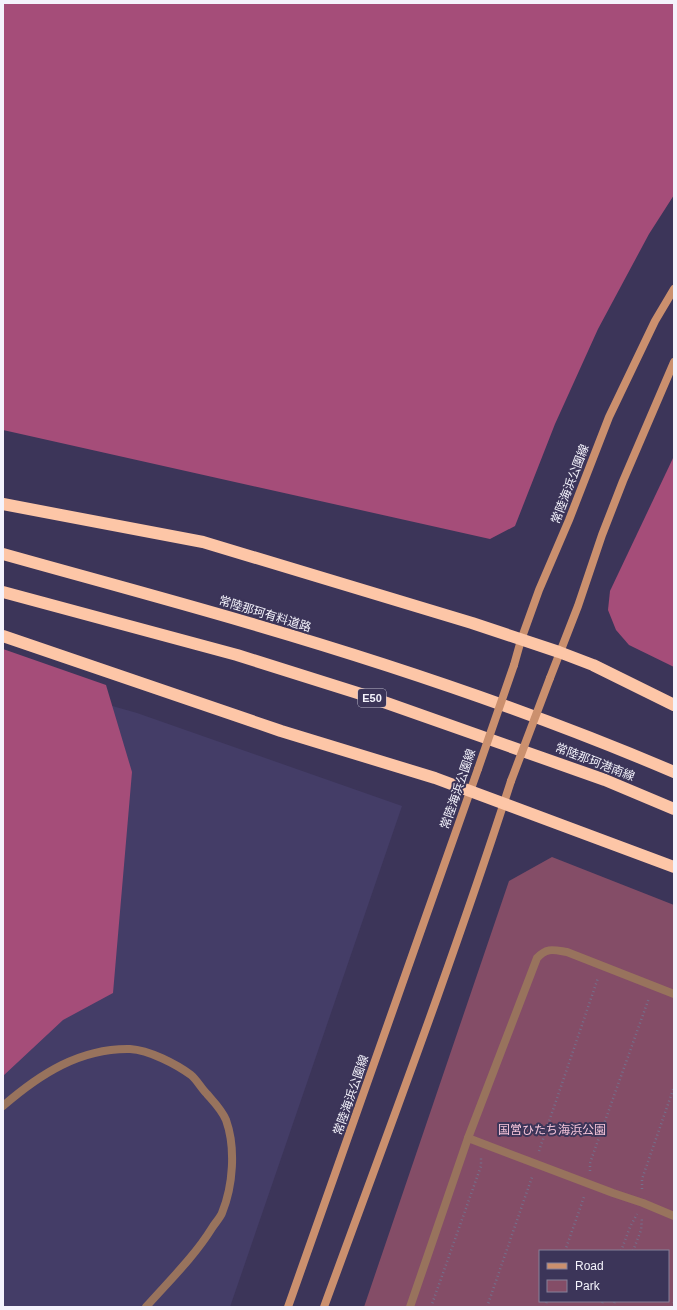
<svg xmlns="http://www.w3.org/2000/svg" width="677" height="1310" font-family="Arial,'Noto Sans JP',sans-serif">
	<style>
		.built { fill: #443d67 }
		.green { fill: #844d67; fill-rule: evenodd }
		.forest { fill: #a54d79 }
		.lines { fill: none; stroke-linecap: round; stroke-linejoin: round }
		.path { stroke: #746f8b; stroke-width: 2.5; stroke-dasharray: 1 3; stroke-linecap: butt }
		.service { stroke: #98735d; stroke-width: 8 }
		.secondary { stroke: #cb906e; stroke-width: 8 }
		.motorway { stroke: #fdc6a7; stroke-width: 12 }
		.secondary-bridge { stroke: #cb906e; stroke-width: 8 }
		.labels { text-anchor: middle; stroke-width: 4; stroke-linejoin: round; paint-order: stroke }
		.shield { fill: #3c3559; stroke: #bdbacb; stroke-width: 1 }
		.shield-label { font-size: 11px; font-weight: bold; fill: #f4f3fc }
		.street-label { font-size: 12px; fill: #f4f3fc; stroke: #3c3559 }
		.park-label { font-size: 12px; fill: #f5c4d9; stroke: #3c3559 }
	</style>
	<rect width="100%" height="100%" fill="#3c3559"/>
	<polygon class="built" points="3,675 137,713 402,806 230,1307 3,1307"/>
	<path class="green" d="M552,857L674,905V1307H364L509,881ZM540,1251H668V1301H540Z"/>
	<g class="forest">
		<polygon points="3,3 674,3 674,195 649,234 598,329 555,424 515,526 490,539 3,430"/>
		<polygon points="674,456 674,667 629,645 616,630 608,610 610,591"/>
		<polygon points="3,649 106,685 132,772 113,993 63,1020 3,1076"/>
	</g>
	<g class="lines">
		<g class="path">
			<polyline points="539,1151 598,978"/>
			<polyline points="590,1171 590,1163 649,998"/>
			<polyline points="642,1189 642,1179 674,1087"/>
			<polyline points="565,1251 584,1197"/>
			<polyline points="621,1251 630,1227 637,1214"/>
			<polyline points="633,1251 641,1230 642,1218"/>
			<polyline points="431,1307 481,1166 481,1157"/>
			<polyline points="487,1307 532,1177"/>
			<polyline points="545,1307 547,1301"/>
			<polyline points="601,1307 603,1301"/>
			<polyline points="613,1307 615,1301"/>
			<polyline points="672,1307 674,1302"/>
		</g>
		<g class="service">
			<path d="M3,1106C40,1074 80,1048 130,1049C149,1050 176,1064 191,1075C197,1080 201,1088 207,1094C214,1102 222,1110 226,1120C236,1148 233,1186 222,1213C220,1218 215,1223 212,1228C194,1257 169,1281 146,1307"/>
			<polyline points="468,1138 613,1193 643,1203 674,1216"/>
			<path d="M410,1307L468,1138L537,958C547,947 554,950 567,952L674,994"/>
		</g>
		<g class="secondary">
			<polyline points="514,665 521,640 539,590 569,520 609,417 655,321 674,289"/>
			<polyline points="550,678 578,606 602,535 623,481 674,362"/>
			<polyline points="288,1307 478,769"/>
			<path d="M324,1307C388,1132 454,958 511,781"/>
		</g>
		<g class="motorway">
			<polyline points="3,504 203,542 472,623 559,652 593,665 674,705"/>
			<path d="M3,554C85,577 167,599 249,623C393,665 536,713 674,772"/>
			<polyline points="3,592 237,655 364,695 605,780 674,809"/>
			<polyline points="3,636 281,731 435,778 674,867"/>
		</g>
		<g class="secondary-bridge">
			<polyline points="478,769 514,665"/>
			<polyline points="511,781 550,678"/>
		</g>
	</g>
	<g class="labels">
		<rect class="shield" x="358" y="689" width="28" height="18" rx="3"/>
		<g class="shield-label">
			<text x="372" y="702">E50</text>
		</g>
		<g class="street-label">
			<text transform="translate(570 484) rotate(-69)" y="4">常陸海浜公園線</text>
			<text transform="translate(265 614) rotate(17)" y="4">常陸那珂有料道路</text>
			<text transform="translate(595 762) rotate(21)" y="4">常陸那珂港南線</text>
			<text transform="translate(458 789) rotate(-71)" y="4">常陸海浜公園線</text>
			<text transform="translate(351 1095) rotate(-71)" y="4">常陸海浜公園線</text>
		</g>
		<g class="park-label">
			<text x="552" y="1134">国営ひたち海浜公園</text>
		</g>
	</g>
	<rect width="677" height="1310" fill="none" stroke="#f4f3fc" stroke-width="8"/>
	<rect x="539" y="1250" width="130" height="52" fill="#3c3559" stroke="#86819a"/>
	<rect x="547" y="1263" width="20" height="6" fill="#cb906e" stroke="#86819a"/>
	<text x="575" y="1270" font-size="12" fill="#f4f3fc">Road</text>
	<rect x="547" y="1280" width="20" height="12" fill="#844d67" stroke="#86819a"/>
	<text x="575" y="1290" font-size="12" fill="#f4f3fc">Park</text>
</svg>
